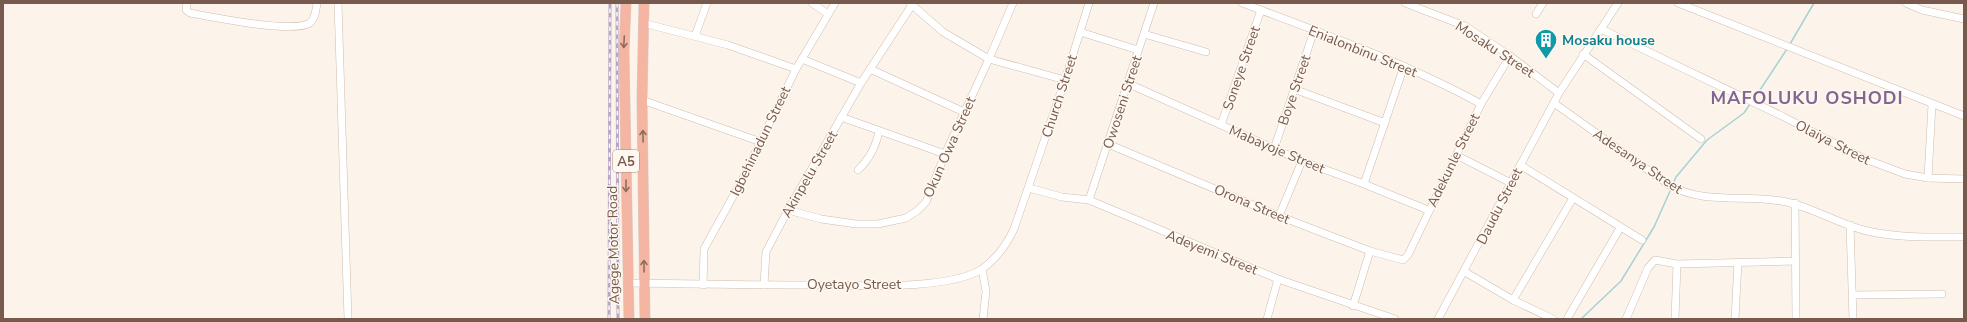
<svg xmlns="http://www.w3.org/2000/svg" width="1967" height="322" font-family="'Nunito Sans',sans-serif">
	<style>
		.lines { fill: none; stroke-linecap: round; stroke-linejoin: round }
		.stream { stroke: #a5d2d7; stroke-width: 1.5 }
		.minor-casing { stroke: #cebcaf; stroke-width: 8 }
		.highway-casing { stroke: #d9d1cd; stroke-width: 11 }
		.minor { stroke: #fff; stroke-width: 7 }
		.highway { stroke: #f4b5a3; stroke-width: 10 }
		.rail-casing { stroke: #b7a7c7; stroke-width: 3 }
		.rail { stroke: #fef8f0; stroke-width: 1.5; stroke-dasharray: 4.5; stroke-linecap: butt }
		.oneway { stroke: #906c5e }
		.labels { text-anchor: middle; stroke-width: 3; stroke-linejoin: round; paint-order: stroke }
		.shield { fill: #fef8f0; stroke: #a0897e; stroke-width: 1 }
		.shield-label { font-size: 13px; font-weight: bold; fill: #775a4d }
		.culture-label { font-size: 14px; font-weight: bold; fill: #0d838f; stroke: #fef8f0; text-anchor: start }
		.street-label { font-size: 14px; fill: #775a4d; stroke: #fef8f0 }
		.district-label { font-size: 18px; font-weight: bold; letter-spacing: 1px; fill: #816692; stroke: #fef8f0 }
	</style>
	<rect width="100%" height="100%" fill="#fcf4ea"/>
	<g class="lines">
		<g class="stream">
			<polyline points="1790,44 1814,3"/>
			<polyline points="1754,99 1787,49"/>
			<polyline points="1673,184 1676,177 1707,140 1744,113 1750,104"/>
			<polyline points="1581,319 1621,281 1654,227 1671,189"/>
		</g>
		<g class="minor-casing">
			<g id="minor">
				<path d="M187,3L186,10L190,13C212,17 292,34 310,23C315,19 316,10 317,3"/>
				<polyline points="338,3 348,319"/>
				<polyline points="812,3 828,14"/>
				<polyline points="910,3 943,32 989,59 1065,80"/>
				<path d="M1242,3C1322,33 1406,63 1481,104"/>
				<polyline points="1405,3 1465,26 1510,56 1559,93"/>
				<polyline points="1678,3 1964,116"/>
				<polyline points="1906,3 1922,10 1964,19"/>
				<polyline points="1536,14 1543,3"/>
				<polyline points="643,23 728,45 796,69"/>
				<polyline points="1601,29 1782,116 1865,159 1905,174 1928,178 1964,179"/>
				<polyline points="1080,32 1138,50"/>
				<polyline points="1144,34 1206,52"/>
				<polyline points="695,36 707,3"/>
				<polyline points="1583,54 1701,139"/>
				<polyline points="802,59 861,83"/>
				<polyline points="870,69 964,112"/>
				<polyline points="1129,84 1302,161 1364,184 1428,210"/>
				<polyline points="1294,89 1385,123"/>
				<polyline points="642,100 761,142"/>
				<path d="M1554,103L1669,185C1705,205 1742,194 1781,201C1812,206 1837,224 1867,231C1898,238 1932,237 1964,237"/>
				<polyline points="841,117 945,154"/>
				<polyline points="1221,125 1261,10"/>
				<polyline points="1108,144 1279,216 1370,251 1403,260 1408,255 1481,104 1510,56"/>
				<polyline points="1274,149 1314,31"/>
				<polyline points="1456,155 1511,183"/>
				<polyline points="1520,165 1642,240"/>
				<path d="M858,170C870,158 875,148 879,132"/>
				<polyline points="1928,178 1932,104"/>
				<polyline points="1364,184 1404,66"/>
				<polyline points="1029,188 1062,197 1089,200 1278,279 1395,319"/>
				<polyline points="1089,200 1154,3"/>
				<polyline points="1795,203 1796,319"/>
				<polyline points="788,210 821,219 856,224 878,224 906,218 917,211 926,202 945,154 989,59 1013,3"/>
				<polyline points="1279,216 1302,161"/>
				<polyline points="1850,225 1853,319"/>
				<polyline points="982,269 986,291 983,319"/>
				<polyline points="1465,272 1513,300 1553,319"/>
				<path d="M628,283C689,284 751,285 812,285C854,285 948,291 982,269C996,259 1007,244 1014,229L1065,80L1089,3"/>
				<polyline points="703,285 704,249 741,182 796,69 835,3"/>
				<polyline points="764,285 766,252 788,210 861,83 912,5"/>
				<polyline points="1853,295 1942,294"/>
				<polyline points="1513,300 1573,198"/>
				<polyline points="1353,306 1370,251"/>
				<polyline points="1267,319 1278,279"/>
				<polyline points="1438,319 1559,93 1618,3"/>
				<polyline points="1567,319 1620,228"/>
				<polyline points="1626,319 1648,268 1655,260 1677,264 1795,261"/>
				<polyline points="1675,319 1677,264"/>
				<polyline points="1735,319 1738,262"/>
			</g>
		</g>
		<g class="highway-casing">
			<g id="highway">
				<polyline points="626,3 624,52 629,319"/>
				<polyline points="644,3 642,100 645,319"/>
			</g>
		</g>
		<use href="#minor" class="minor"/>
		<use href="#highway" class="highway"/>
		<g class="rail-casing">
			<g id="rail">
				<polyline points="617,3 618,319"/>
				<polyline points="609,319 610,3"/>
			</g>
		</g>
		<use href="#rail" class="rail"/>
	</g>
	<defs><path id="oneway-shaft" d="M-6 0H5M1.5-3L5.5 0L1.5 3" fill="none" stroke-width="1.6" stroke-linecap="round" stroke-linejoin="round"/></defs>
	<g class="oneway">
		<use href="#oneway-shaft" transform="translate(624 42) rotate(93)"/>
		<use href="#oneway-shaft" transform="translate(643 136) rotate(-91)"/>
		<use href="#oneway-shaft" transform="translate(626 186) rotate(90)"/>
		<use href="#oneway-shaft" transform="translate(644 266) rotate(-91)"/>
	</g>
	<defs>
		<g id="building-pin" transform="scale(1.15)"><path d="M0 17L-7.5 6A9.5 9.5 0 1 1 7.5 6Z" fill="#0f9aa8" stroke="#fef8f0"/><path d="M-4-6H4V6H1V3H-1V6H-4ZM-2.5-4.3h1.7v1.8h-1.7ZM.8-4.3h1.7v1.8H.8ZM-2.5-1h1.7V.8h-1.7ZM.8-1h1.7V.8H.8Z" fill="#fff"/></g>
	</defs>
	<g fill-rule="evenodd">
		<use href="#building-pin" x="1546" y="40"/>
	</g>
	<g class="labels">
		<rect class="shield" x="613" y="150" width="26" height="22" rx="3"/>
		<g class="shield-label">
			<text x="626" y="166">A5</text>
		</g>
		<g class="culture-label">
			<text x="1562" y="45">Mosaku house</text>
		</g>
		<g class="street-label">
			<text transform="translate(1495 49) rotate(33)" y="5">Mosaku Street</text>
			<text transform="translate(1363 51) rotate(22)" y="5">Enialonbinu Street</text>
			<text transform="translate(1241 68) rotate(-71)" y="5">Soneye Street</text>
			<text transform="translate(1294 90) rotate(-71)" y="5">Boye Street</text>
			<text transform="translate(1059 96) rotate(-72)" y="5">Church Street</text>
			<text transform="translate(1122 102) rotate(-72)" y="5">Owoseni Street</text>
			<text transform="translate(760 141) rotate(-64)" y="5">Igbehinadun Street</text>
			<text transform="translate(1833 142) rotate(27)" y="5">Olaiya Street</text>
			<text transform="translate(949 147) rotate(-66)" y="5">Okun Owa Street</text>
			<text transform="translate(1277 149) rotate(23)" y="5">Mabayoje Street</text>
			<text transform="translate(1453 160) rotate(-64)" y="5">Adekunle Street</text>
			<text transform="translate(1638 161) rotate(34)" y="5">Adesanya Street</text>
			<text transform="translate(809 174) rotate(-60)" y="5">Akinpelu Street</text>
			<text transform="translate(1252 204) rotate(23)" y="5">Orona Street</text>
			<text transform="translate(1499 206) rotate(-63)" y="5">Daudu Street</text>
			<text transform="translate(613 245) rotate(-91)" y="5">Agege Motor Road</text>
			<text transform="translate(1212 252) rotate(22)" y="5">Adeyemi Street</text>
			<text x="854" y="289">Oyetayo Street</text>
		</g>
		<g class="district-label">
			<text x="1807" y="104">MAFOLUKU OSHODI</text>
		</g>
	</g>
	<rect width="1967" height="322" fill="none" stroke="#775a4d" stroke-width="8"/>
</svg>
